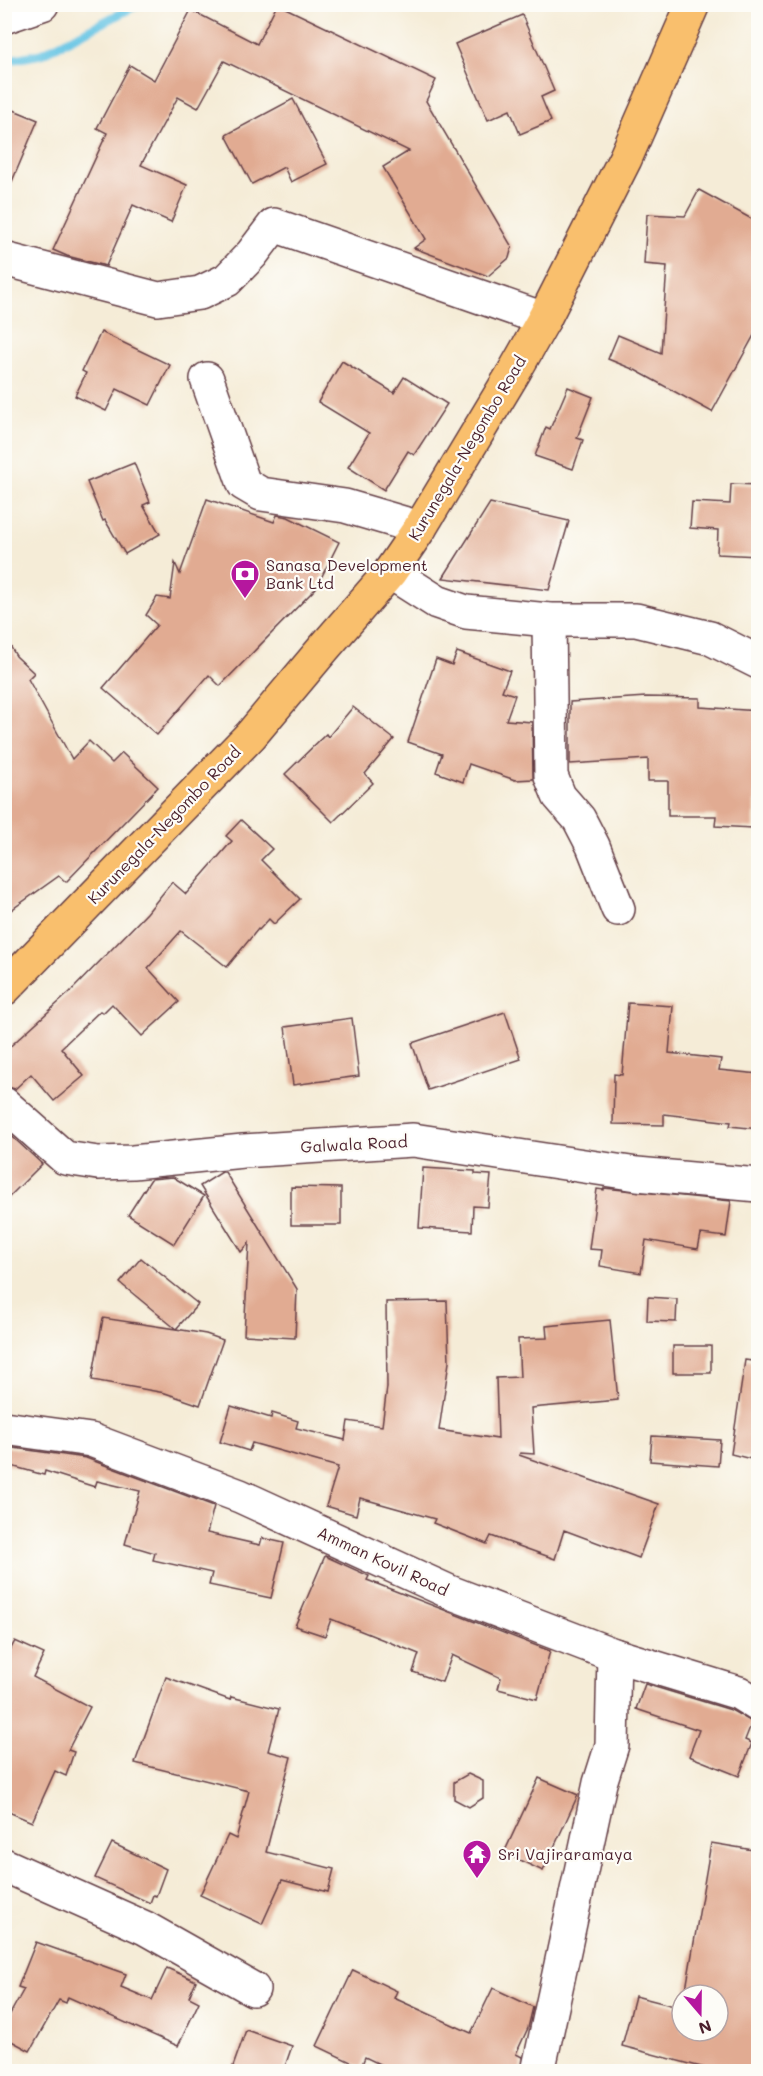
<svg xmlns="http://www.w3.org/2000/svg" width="763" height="2076" font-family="Mali,sans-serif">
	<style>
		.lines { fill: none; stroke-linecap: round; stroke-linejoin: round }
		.stream { stroke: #66c5e4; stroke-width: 9 }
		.building { fill: #e1ab92 }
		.street-casing { stroke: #643e45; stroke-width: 36 }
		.primary-casing { stroke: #643e45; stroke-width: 36 }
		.street { stroke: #fff; stroke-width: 33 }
		.primary { stroke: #f9bf6d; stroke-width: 33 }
		.labels { text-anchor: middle; stroke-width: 4.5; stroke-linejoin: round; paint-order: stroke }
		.street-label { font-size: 16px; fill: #4a1f2b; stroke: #fdfcf7 }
		.poi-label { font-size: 16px; fill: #4a1f2b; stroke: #fdfcf7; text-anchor: start }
	</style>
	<rect width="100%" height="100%" fill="#fdfcf7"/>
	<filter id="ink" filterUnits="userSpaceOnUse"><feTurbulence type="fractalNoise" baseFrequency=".0167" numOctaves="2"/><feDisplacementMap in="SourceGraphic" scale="12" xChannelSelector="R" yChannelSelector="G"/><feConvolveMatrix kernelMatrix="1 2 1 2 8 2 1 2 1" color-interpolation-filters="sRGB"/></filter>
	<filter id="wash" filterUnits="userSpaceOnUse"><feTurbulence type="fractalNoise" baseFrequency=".008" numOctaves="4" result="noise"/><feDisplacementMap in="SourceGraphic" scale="24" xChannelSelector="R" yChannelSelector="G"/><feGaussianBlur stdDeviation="1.35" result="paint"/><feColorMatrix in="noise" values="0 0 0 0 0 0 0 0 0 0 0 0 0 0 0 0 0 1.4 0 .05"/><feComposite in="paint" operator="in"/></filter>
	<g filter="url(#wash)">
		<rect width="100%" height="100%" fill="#f5ecd7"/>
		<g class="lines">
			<polyline class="stream" points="4,61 41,54 139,4"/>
		</g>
		<g id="blocks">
			<g class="building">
				<polygon points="277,4 436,80 426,101 512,247 509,258 488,276 414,248 426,239 383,167 409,151 224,61 198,108 178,97 141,165 187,185 171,222 133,205 106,266 67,256 53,250 107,133 97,128 130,65 154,80 191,10 257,44"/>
				<polygon points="522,15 554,91 541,97 551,121 520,134 510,110 488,120 455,44"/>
				<polygon points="293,99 327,164 291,182 284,167 252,184 226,135"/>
				<polygon points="4,106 38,120 5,198 4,198"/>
				<polygon points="699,190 759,223 759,326 712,412 635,370 608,359 618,335 661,353 667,266 644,264 647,214 685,216"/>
				<polygon points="101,332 170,365 150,405 117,389 106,411 75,396 86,373 82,371"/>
				<polygon points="342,361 394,393 404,377 447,404 414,455 408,451 384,490 348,467 369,433 318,402"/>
				<polygon points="568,387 593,397 577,438 583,440 573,469 535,456 546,427 550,429"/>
				<polygon points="134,463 150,502 143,505 160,534 125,554 105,520 103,521 87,482"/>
				<polygon points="731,484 759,485 759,556 717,554 718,530 690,528 692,502 730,504"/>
				<polygon points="207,499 274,522 277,515 288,517 339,542 316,588 220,686 209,675 157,735 103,688 157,625 146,615 157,597 170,599 175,563 180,574"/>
				<polygon points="490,503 569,521 549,590 443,578"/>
				<polygon points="4,635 16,656 34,673 28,679 72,759 89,741 112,763 122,753 158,787 66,882 59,876 4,915"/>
				<polygon points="457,652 510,671 502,691 515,695 506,720 532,722 533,779 515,780 469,764 463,782 436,772 442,754 408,742 436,659 452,665"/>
				<polygon points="646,697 700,698 700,707 759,711 759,789 756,789 753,828 715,826 716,816 668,816 668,781 648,781 648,759 570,764 570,702"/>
				<polygon points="353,707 394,739 365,774 373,783 333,822 285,774 326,734 328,737"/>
				<polygon points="241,820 272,849 261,860 300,899 274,924 269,919 259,930 258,929 227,967 181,931 148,968 179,1002 142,1036 112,1004 103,1013 100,1011 61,1048 84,1076 54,1101 31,1074 15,1089 4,1086 4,1052 70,992 147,913 172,882 186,894 232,841 226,836"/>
				<polygon points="628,1003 673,1006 669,1053 721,1059 719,1070 759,1074 759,1129 730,1126 731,1122 664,1114 664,1125 613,1124 614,1074 622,1075"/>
				<polygon points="505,1012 521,1059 428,1090 412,1043"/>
				<polygon points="352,1018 359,1076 293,1085 285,1027"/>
				<polygon points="4,1129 42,1164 4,1202"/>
				<polygon points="423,1168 475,1171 475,1174 491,1175 488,1207 473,1206 472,1231 419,1228"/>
				<polygon points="222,1172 225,1172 297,1289 295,1338 244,1335 249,1243 241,1252 200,1186"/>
				<polygon points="173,1177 204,1196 174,1244 128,1215 151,1179"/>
				<polygon points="291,1187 341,1188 341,1225 291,1225"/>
				<polygon points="604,1188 731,1201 726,1237 701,1234 698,1249 646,1240 641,1273 600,1266 602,1250 589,1249 597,1189 604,1190"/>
				<polygon points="141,1258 198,1304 176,1329 206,1334 223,1340 200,1405 165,1393 92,1380 103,1318 176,1329 120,1283"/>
				<polygon points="648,1297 677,1299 676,1322 647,1321"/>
				<polygon points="447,1301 449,1362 439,1430 498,1439 496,1378 520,1377 518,1339 547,1338 546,1326 610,1320 618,1400 531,1408 534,1454 520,1453 519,1455 659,1504 639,1558 564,1530 555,1559 491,1536 487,1544 433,1523 435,1519 360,1498 356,1515 326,1506 338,1467 252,1443 249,1451 220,1442 231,1406 271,1418 272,1413 298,1421 296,1428 345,1440 348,1421 382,1426 387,1387 386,1302"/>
				<rect x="673" y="1346" width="38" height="27"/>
				<polygon points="745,1360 759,1362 759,1461 731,1454"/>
				<polygon points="652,1436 720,1440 718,1466 650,1461"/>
				<polygon points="6,1447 86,1458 214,1506 207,1533 260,1545 262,1538 284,1543 271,1598 209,1585 212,1573 153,1560 155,1553 125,1544 140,1491 97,1481 95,1487 45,1471 44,1475 4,1464"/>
				<polygon points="325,1556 369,1576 367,1580 550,1651 537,1699 498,1689 501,1678 452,1655 442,1682 413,1672 419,1654 331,1619 325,1636 295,1626"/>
				<polygon points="15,1641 44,1654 33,1677 90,1707 68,1750 74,1752 66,1776 55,1771 32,1822 4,1810 4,1662"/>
				<polygon points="166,1677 230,1700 231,1697 279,1709 268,1751 291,1757 266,1852 334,1869 328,1892 282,1880 262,1924 200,1895 228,1835 236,1839 249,1791 135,1763"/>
				<polygon points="645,1684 731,1710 752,1722 745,1740 752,1743 739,1776 689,1756 699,1730 636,1709"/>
				<polygon points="468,1774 483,1781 483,1798 469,1807 454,1799 454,1782"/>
				<polygon points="539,1778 578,1795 543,1871 504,1853"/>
				<polygon points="112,1843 166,1869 156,1896 153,1895 150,1903 95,1878"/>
				<polygon points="711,1843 759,1851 759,2072 720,2072 622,2046 635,1996 682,2008 682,2031 718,2031 718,1995 685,1995"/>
				<polygon points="36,1942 126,1974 121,1987 152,2000 167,1968 196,1981 189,1997 199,2002 178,2046 68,1997 66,2003 59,2000 30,2051 4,2037 4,2025 24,1989 18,1987"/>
				<polygon points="353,1970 397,1991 394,1998 471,2033 493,1988 533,2007 528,2028 516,2054 522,2057 520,2072 396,2072 365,2057 361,2067 317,2046"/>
				<polygon points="246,2030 292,2046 283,2072 231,2072"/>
			</g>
		</g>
	</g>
	<g filter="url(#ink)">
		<use href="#blocks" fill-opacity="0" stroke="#643e45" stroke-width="1.5"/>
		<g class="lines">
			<g class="street-casing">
				<g id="street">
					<polyline points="4,17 42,4"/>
					<polyline points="4,259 158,299 200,293 227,280 252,254 274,225 544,319"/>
					<polyline points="207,379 244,484 261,494 345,506 420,528"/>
					<polyline points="390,572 437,602 466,612 549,620 636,620 710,638 758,662"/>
					<polyline points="549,620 551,776 559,796 579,819 593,846 618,909"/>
					<polyline points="4,1104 65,1158 98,1163 133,1162 243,1151 413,1140 637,1174 758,1185"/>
					<polyline points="4,1428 91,1440 240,1496 452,1593 614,1655 739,1693 758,1705"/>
					<polyline points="4,1865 145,1928 253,1989"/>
					<polyline points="538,2072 600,1783 612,1745 614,1655"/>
				</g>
			</g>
			<g class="primary-casing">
				<polyline id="primary" points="4,989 251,735 324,648 390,572 420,528 514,372 544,319 625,159 693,4"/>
			</g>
			<use href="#street" class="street"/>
			<use href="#primary" class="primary"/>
		</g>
	</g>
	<defs>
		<g id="bank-pin" transform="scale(1.5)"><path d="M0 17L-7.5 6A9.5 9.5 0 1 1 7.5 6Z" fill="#b5179e" stroke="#fdfcf7"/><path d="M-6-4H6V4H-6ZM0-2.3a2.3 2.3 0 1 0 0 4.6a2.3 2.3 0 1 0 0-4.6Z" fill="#fff"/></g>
		<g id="temple-pin" transform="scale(1.5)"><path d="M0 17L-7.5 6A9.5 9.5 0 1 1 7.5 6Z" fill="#b5179e" stroke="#fdfcf7"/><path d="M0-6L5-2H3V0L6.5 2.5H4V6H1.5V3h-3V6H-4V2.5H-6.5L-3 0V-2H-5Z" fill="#fff"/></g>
	</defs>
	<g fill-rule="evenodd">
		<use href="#bank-pin" x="245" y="574"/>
		<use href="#temple-pin" x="477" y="1854"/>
	</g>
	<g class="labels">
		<g class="street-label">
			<text transform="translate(467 448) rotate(-59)" y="6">Kurunegala-Negombo Road</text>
			<text transform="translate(164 825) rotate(-46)" y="6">Kurunegala-Negombo Road</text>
			<text transform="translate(354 1144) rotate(-3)" y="6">Galwala Road</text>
			<text transform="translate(383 1561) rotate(25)" y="6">Amman Kovil Road</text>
		</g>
		<g class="poi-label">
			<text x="266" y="571">Sanasa Development<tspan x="266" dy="18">Bank Ltd</tspan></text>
			<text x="498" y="1860">Sri Vajiraramaya</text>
		</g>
	</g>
	<rect width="763" height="2076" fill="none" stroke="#fdfcf7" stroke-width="24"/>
	<g transform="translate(700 2013) rotate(160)"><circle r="28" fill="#fdfcf7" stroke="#b5a4a5" stroke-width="1.5"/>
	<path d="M0-4.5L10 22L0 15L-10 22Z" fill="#b5179e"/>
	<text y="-9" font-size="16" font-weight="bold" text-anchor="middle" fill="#4a1f2b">N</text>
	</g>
</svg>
